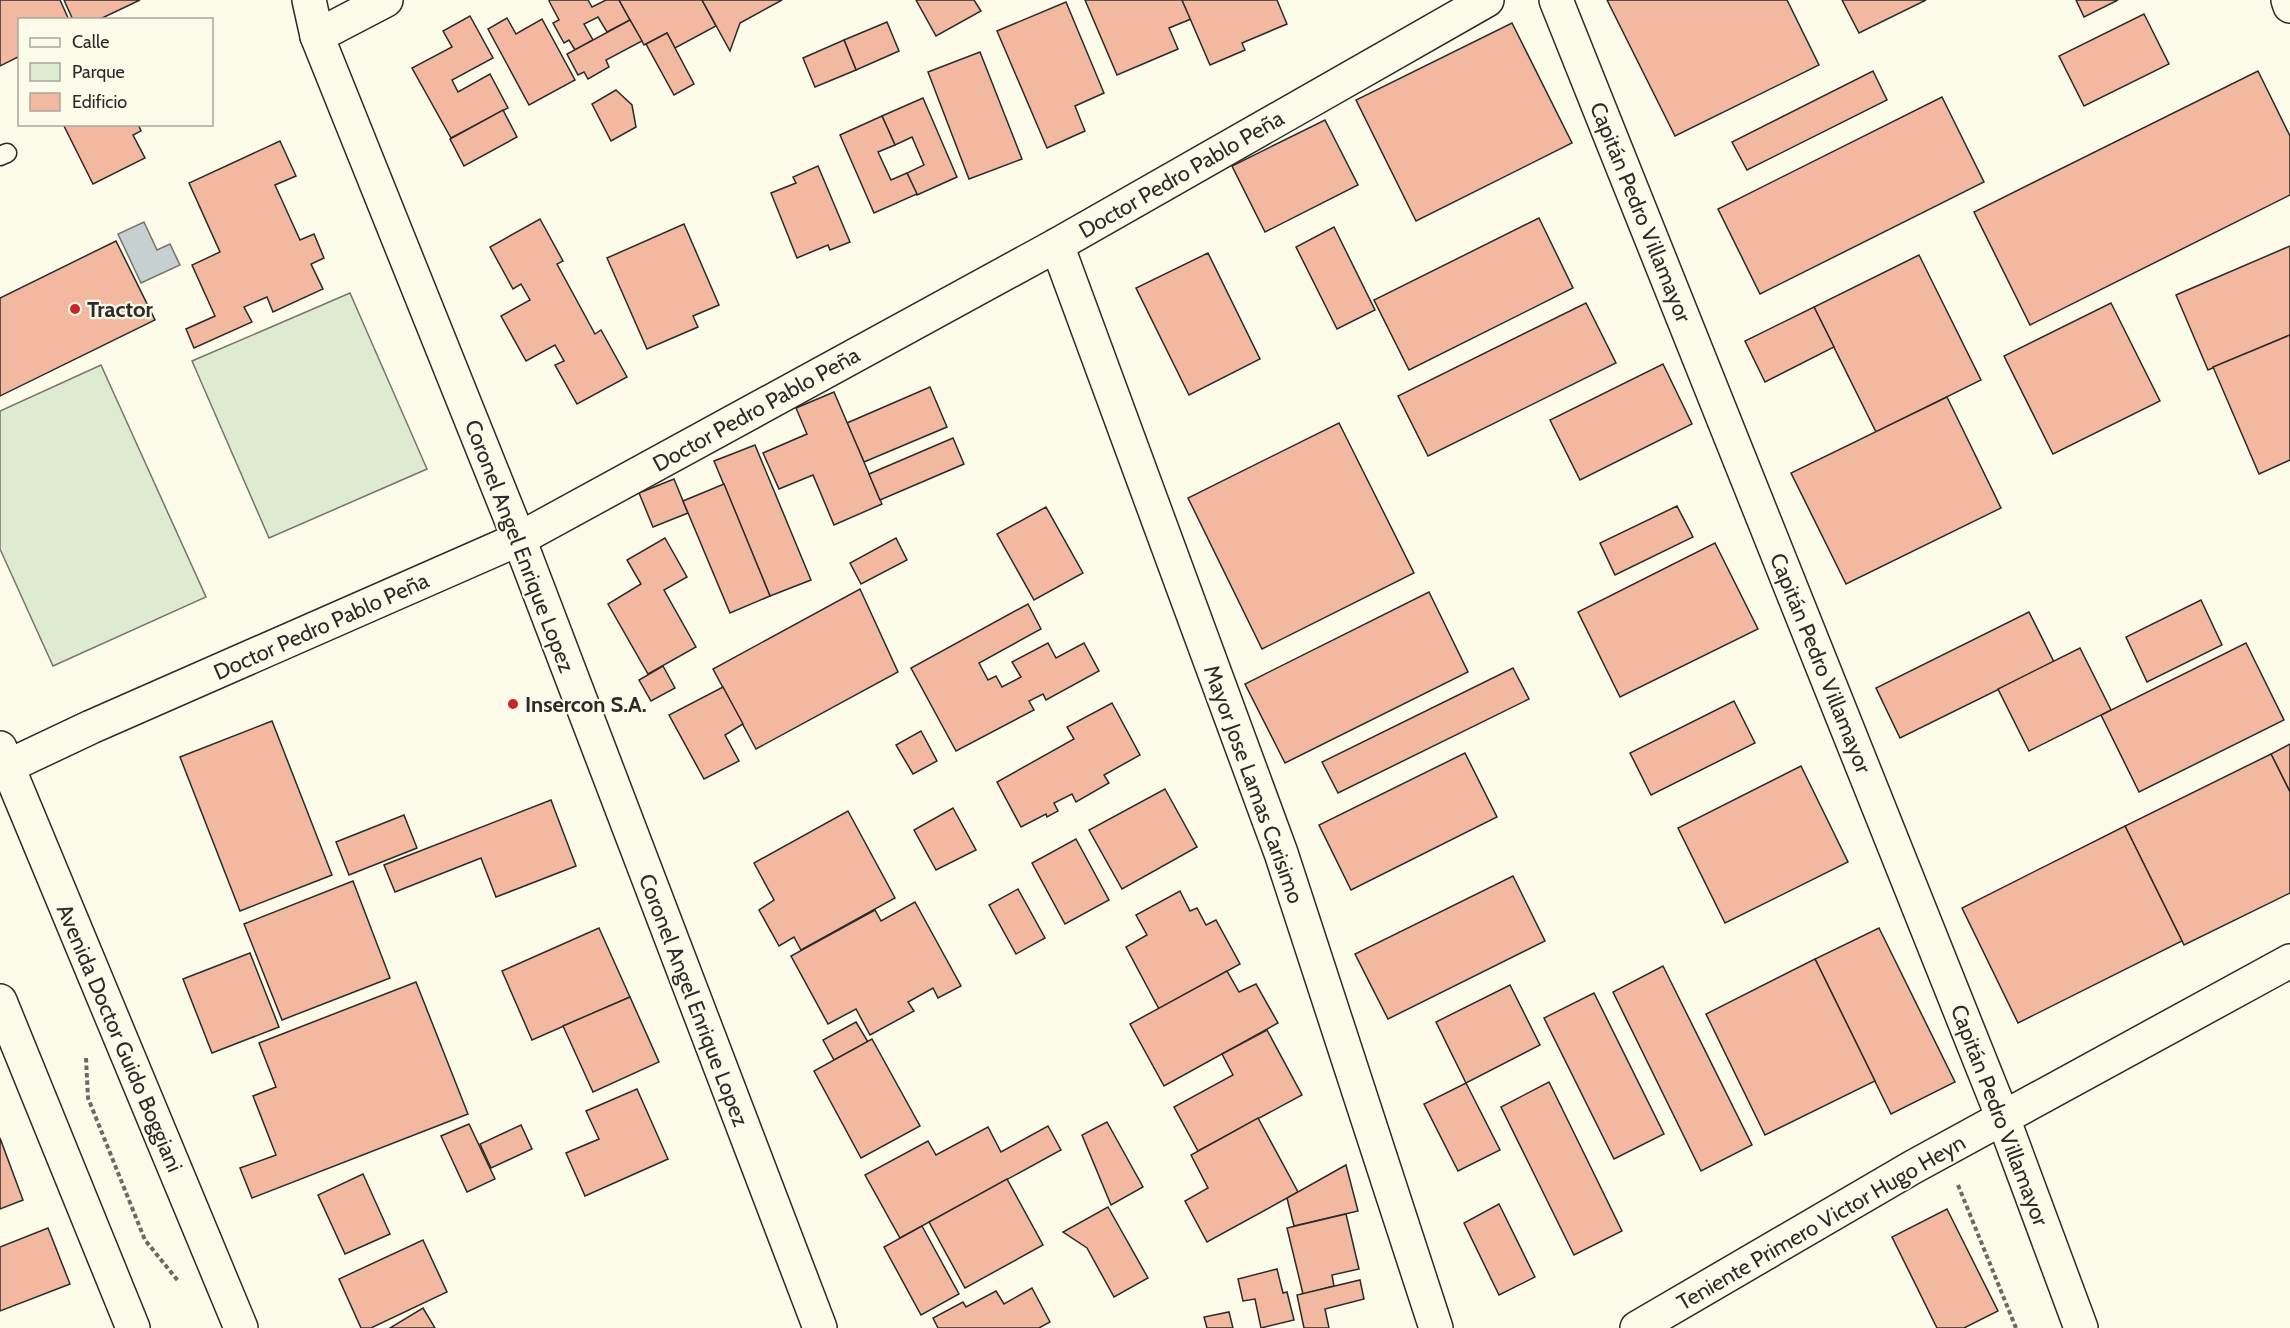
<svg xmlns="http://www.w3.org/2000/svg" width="2290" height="1328" font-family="Cabin,sans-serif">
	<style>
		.green { fill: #deebd1; stroke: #74746e; stroke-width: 1.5 }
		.water { fill: #c7d0d0; stroke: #74746e; stroke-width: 1.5 }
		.building { fill: #f2b8a0; stroke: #2b2b2b; stroke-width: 1.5 }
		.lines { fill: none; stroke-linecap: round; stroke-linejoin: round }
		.service-casing { stroke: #2b2b2b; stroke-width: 21 }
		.minor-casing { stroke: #2b2b2b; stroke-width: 36 }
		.primary-casing { stroke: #2b2b2b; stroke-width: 36 }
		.path { stroke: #6a6964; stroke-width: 4; stroke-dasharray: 4.5 3; stroke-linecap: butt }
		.service { stroke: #fdfbea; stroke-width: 18 }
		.minor { stroke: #fdfbea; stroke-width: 33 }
		.primary { stroke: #fdfbea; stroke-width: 33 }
		.poi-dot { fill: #c62828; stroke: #fdfbea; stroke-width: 2 }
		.labels { text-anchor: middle; stroke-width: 4.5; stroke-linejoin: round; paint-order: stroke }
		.street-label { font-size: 22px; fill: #2b2b2b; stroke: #fdfbea }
		.poi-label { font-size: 22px; font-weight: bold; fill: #2b2b2b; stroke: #fdfbea; text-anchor: start }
	</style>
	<rect width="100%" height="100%" fill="#fdfbea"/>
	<g class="green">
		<polygon points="350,293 427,469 269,538 192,361"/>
		<polygon points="101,365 206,597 53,666 0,549 0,411"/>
	</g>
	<polygon class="water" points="144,222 157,250 170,244 180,265 141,283 118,234"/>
	<g class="building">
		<polygon points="0,0 60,0 69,20 20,20 20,56 0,66"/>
		<polygon points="64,0 140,0 98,20 73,20"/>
		<polygon points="550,0 588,0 592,7 606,0 619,0 630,20 607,32 598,17 584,24 593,40 575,50 569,40 564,43 553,23 559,20 549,1"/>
		<polygon points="619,0 702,0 716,26 675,48 667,33 644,45"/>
		<polygon points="702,0 782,0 740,23 730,51"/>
		<polygon points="916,0 974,0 981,11 936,36"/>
		<polygon points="1085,0 1182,0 1191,19 1169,28 1178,49 1117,75"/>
		<polygon points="1182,0 1277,0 1287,24 1242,43 1245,50 1210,65"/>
		<polygon points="1607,0 1787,0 1819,65 1675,136"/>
		<polygon points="1842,0 1926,0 1859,33"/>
		<polygon points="2076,0 2118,0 2084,17"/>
		<polygon points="1066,2 1104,93 1075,106 1085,131 1047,148 997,31"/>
		<polygon points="2144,14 2169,64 2084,106 2059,56"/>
		<polygon points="470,16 493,58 452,80 458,92 490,74 508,108 451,138 412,68 452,47 443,31"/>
		<polygon points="507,18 516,34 542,19 575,80 529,105 488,29"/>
		<polygon points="630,20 642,41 606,60 609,67 588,79 584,72 578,75 567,54"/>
		<polygon points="887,22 899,51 856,70 844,40"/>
		<polygon points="1512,23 1572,143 1416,221 1356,100"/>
		<polygon points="667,33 694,84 674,95 646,44"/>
		<polygon points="844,40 856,70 815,87 803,58"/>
		<polygon points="980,52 1022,159 969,179 928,72"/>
		<polygon points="1873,71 1887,100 1747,170 1732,142"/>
		<polygon points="2258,71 2290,136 2290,195 2030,325 1974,212"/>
		<polygon points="616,90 632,105 636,127 611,141 592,104"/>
		<polygon points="1942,97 1984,182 1760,294 1718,209"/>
		<polygon points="923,98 957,177 917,195 907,173 924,165 912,137 895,145 882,116"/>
		<polygon points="503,110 517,137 464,166 450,139"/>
		<polygon points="882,116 895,145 878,152 891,180 907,173 917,194 874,213 840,135"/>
		<polygon points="1325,120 1358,185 1265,232 1232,166"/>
		<polygon points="63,124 138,124 141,131 133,135 145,158 93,184"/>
		<polygon points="280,141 296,176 275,185 300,240 314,234 324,258 311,264 323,289 273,312 267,297 244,307 252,322 194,348 186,329 215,316 192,265 220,252 189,183"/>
		<polygon points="818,166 850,242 830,250 828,245 797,258 771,193 796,183 793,177"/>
		<polygon points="1539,218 1573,288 1409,370 1374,300"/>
		<polygon points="540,219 563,261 557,264 595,334 601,330 627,377 577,404 555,365 564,361 555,345 526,361 501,316 530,300 521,284 513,289 490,247"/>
		<polygon points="684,224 719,305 693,316 698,327 647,349 607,258"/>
		<polygon points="1334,227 1375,310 1337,329 1296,247"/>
		<polygon points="116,241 155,320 0,396 0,298"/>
		<polygon points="2290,246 2290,335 2208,370 2176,295"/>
		<polygon points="1208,253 1260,359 1189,395 1136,288"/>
		<polygon points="1919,255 1981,380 1876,432 1814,307"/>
		<polygon points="1586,303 1616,363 1428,456 1398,396"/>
		<polygon points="2111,303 2160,401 2053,454 2004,356"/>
		<polygon points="1814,307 1834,347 1765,382 1745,341"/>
		<polygon points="2290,335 2290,460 2259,474 2213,367"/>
		<polygon points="1663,364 1692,424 1580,480 1550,420"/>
		<polygon points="930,387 947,427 864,462 847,423"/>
		<polygon points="834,392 882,504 834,525 813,475 779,489 763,453 807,434 796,408"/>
		<polygon points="1947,397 2001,508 1846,584 1791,473"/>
		<polygon points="1339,423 1414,573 1262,649 1188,498"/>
		<polygon points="953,438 964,464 880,500 869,474"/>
		<polygon points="755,445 811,580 770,596 714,461"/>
		<polygon points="674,479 688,513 653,527 639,493"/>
		<polygon points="724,484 770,596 730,613 683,501"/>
		<polygon points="1677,506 1693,537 1615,575 1600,543"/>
		<polygon points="1046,507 1083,573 1034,600 997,534"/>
		<polygon points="665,538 687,577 664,590 696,647 648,674 608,604 641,584 627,560"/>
		<polygon points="896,538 907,560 861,584 850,563"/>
		<polygon points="1715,543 1758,629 1620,697 1578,612"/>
		<polygon points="860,589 898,672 756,749 713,669"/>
		<polygon points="1429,592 1468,672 1285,763 1245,684"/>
		<polygon points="2201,600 2222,645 2147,682 2126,637"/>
		<polygon points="1028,604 1041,629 979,663 988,680 996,676 1002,687 1021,677 1012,662 1048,643 1056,658 1084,643 1099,671 1046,700 1043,694 1029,701 1034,710 956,751 911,668"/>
		<polygon points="2029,612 2054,662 1900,738 1876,688"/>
		<polygon points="2246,643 2284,720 2139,792 2101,715"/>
		<polygon points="2080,648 2111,710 2029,751 1998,689"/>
		<polygon points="663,666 675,688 651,701 639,680"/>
		<polygon points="1513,668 1529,699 1338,793 1322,762"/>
		<polygon points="723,687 743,724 725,735 739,761 704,779 669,715"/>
		<polygon points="1734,701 1755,743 1651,795 1630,753"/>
		<polygon points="1112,703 1140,755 1104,775 1109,783 1076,802 1072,794 1054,803 1058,811 1047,817 1046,814 1021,827 997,782 1074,739 1067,727"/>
		<polygon points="272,721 332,875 240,911 180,757"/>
		<polygon points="921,731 937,761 913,774 896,745"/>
		<polygon points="2290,744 2290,792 2271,754"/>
		<polygon points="1465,753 1497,817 1351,890 1319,825"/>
		<polygon points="2271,754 2290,792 2290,893 2184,945 2125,826"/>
		<polygon points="1801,766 1848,862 1725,923 1678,828"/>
		<polygon points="1165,789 1197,847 1122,889 1089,830"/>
		<polygon points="551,800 576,866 496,897 481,858 395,892 384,865"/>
		<polygon points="953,808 976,850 936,870 914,830"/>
		<polygon points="848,811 895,898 801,950 794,937 779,946 759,910 774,900 754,863"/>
		<polygon points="404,815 417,848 349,875 336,842"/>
		<polygon points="2125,826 2182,941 2018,1023 1962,908"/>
		<polygon points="1076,839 1109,900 1065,924 1032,863"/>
		<polygon points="1513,876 1545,941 1388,1019 1355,954"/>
		<polygon points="353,881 390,978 282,1020 244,924"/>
		<polygon points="1018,889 1045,938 1016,954 989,905"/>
		<polygon points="1180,891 1190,911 1197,908 1206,925 1216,920 1240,964 1159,1009 1126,947 1147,935 1136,915"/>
		<polygon points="915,902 961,986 938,998 933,988 908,1002 914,1011 870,1035 856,1009 828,1024 791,956 875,910 881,921"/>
		<polygon points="599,928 630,997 532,1040 502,971"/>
		<polygon points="1879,928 1955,1082 1891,1114 1815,959"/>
		<polygon points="250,953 279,1027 212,1053 183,979"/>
		<polygon points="1815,959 1875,1081 1765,1135 1706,1014"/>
		<polygon points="1663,966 1752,1145 1701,1171 1613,992"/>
		<polygon points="1227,971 1239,992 1256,984 1278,1023 1164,1086 1130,1024"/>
		<polygon points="416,982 468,1114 252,1198 240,1168 276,1155 253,1096 276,1087 259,1043"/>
		<polygon points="1510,985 1540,1045 1466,1083 1436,1022"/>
		<polygon points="1594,993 1664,1134 1614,1159 1544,1018"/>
		<polygon points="630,997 659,1062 593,1092 563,1026"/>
		<polygon points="856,1022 868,1042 834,1060 823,1040"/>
		<polygon points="1267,1030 1302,1095 1198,1151 1174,1107 1233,1075 1222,1054"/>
		<polygon points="872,1039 920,1126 861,1158 814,1071"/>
		<polygon points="1549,1082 1622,1231 1574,1255 1501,1107"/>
		<polygon points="1466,1083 1500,1150 1458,1171 1424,1104"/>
		<polygon points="637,1089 668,1159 585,1196 566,1153 599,1139 586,1111"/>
		<polygon points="1258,1118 1298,1192 1207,1242 1185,1201 1208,1188 1191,1155"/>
		<polygon points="1107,1122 1143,1187 1111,1205 1082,1135"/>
		<polygon points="469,1124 495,1179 467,1192 441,1136"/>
		<polygon points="521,1125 532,1149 491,1168 480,1144"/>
		<polygon points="1048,1126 1061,1150 900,1238 865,1175 928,1141 936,1155 988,1127 1001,1152"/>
		<polygon points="0,1138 23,1200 0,1209"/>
		<polygon points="1346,1165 1358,1211 1294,1226 1287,1198"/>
		<polygon points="363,1174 390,1234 345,1254 318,1195"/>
		<polygon points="1007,1179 1043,1245 965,1288 929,1222"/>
		<polygon points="1499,1204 1535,1277 1499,1295 1464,1223"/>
		<polygon points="1108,1207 1148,1278 1114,1297 1087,1248 1063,1232"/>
		<polygon points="1947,1209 1998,1311 1964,1328 1937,1328 1892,1237"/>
		<polygon points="1346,1214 1359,1269 1332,1275 1334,1286 1303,1294 1287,1228"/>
		<polygon points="922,1226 959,1294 921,1315 884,1247"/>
		<polygon points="48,1228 70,1284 0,1311 0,1247"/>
		<polygon points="423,1240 447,1292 371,1328 361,1328 339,1279"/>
		<polygon points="1277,1269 1283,1293 1287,1292 1294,1320 1261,1328 1255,1299 1243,1301 1238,1279"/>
		<polygon points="1360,1280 1364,1299 1325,1309 1329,1328 1304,1328 1297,1295"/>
		<polygon points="1032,1288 1050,1322 1039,1328 938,1328 933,1318 963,1302 966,1307 996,1291 1004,1304"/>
		<polygon points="423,1308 435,1328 390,1328"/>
		<polygon points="1229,1312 1233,1328 1207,1328 1204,1317"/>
	</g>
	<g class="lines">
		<g class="service-casing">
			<polyline id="service" points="0,156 7,153"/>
		</g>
		<g class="minor-casing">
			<g id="minor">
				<polyline points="309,0 317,36 519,539 820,1328"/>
				<polyline points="1556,0 2003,1118 2081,1328"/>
				<polyline points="2288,0 2290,6"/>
				<polyline points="317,36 386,0"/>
				<polyline points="1057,245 1281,853 1436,1328"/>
				<polyline points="0,770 91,727 519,539 1057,245 1487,0"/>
				<polyline points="1637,1328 1913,1167 2290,961"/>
			</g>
		</g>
		<g class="primary-casing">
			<g id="primary">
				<polyline points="0,748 241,1328"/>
				<polyline points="0,1001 133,1328"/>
			</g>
		</g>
		<g class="path">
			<polyline points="86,1058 88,1098 145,1240 179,1282"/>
			<polyline points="1958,1185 2016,1328"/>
		</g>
		<use href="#service" class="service"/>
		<use href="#minor" class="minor"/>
		<use href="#primary" class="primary"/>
	</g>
	<g class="poi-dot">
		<circle cx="75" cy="309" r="6"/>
		<circle cx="513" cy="704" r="6"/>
	</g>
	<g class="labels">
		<g class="street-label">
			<text transform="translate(1181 174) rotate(-30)" y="8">Doctor Pedro Pablo Peña</text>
			<text transform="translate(1641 212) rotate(68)" y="8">Capitán Pedro Villamayor</text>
			<text transform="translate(756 409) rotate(-29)" y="8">Doctor Pedro Pablo Peña</text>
			<text transform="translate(520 546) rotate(69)" y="8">Coronel Angel Enrique Lopez</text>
			<text transform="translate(321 626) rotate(-24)" y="8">Doctor Pedro Pablo Peña</text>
			<text transform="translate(1821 663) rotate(68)" y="8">Capitán Pedro Villamayor</text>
			<text transform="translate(1254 784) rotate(70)" y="8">Mayor Jose Lamas Carisimo</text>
			<text transform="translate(694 1000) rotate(69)" y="8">Coronel Angel Enrique Lopez</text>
			<text transform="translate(120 1038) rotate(67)" y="8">Avenida Doctor Guido Boggiani</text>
			<text transform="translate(2000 1115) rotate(69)" y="8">Capitán Pedro Villamayor</text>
			<text transform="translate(1821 1222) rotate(-30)" y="8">Teniente Primero Victor Hugo Heyn</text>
		</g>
		<g class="poi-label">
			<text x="87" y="317">Tractor</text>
			<text x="525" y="712">Insercon S.A.</text>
		</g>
	</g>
	<rect x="18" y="18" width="195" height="108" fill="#fdfbea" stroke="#a9a89e" stroke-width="1.5"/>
	<rect x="30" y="38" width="30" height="9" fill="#fdfbea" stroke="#a9a89e" stroke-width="1.5"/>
	<text x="72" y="48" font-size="18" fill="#2b2b2b">Calle</text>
	<rect x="30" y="63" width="30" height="18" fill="#deebd1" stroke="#a9a89e" stroke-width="1.5"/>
	<text x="72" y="78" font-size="18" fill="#2b2b2b">Parque</text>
	<rect x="30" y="93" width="30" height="18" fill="#f2b8a0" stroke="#a9a89e" stroke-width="1.5"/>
	<text x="72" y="108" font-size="18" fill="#2b2b2b">Edificio</text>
</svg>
